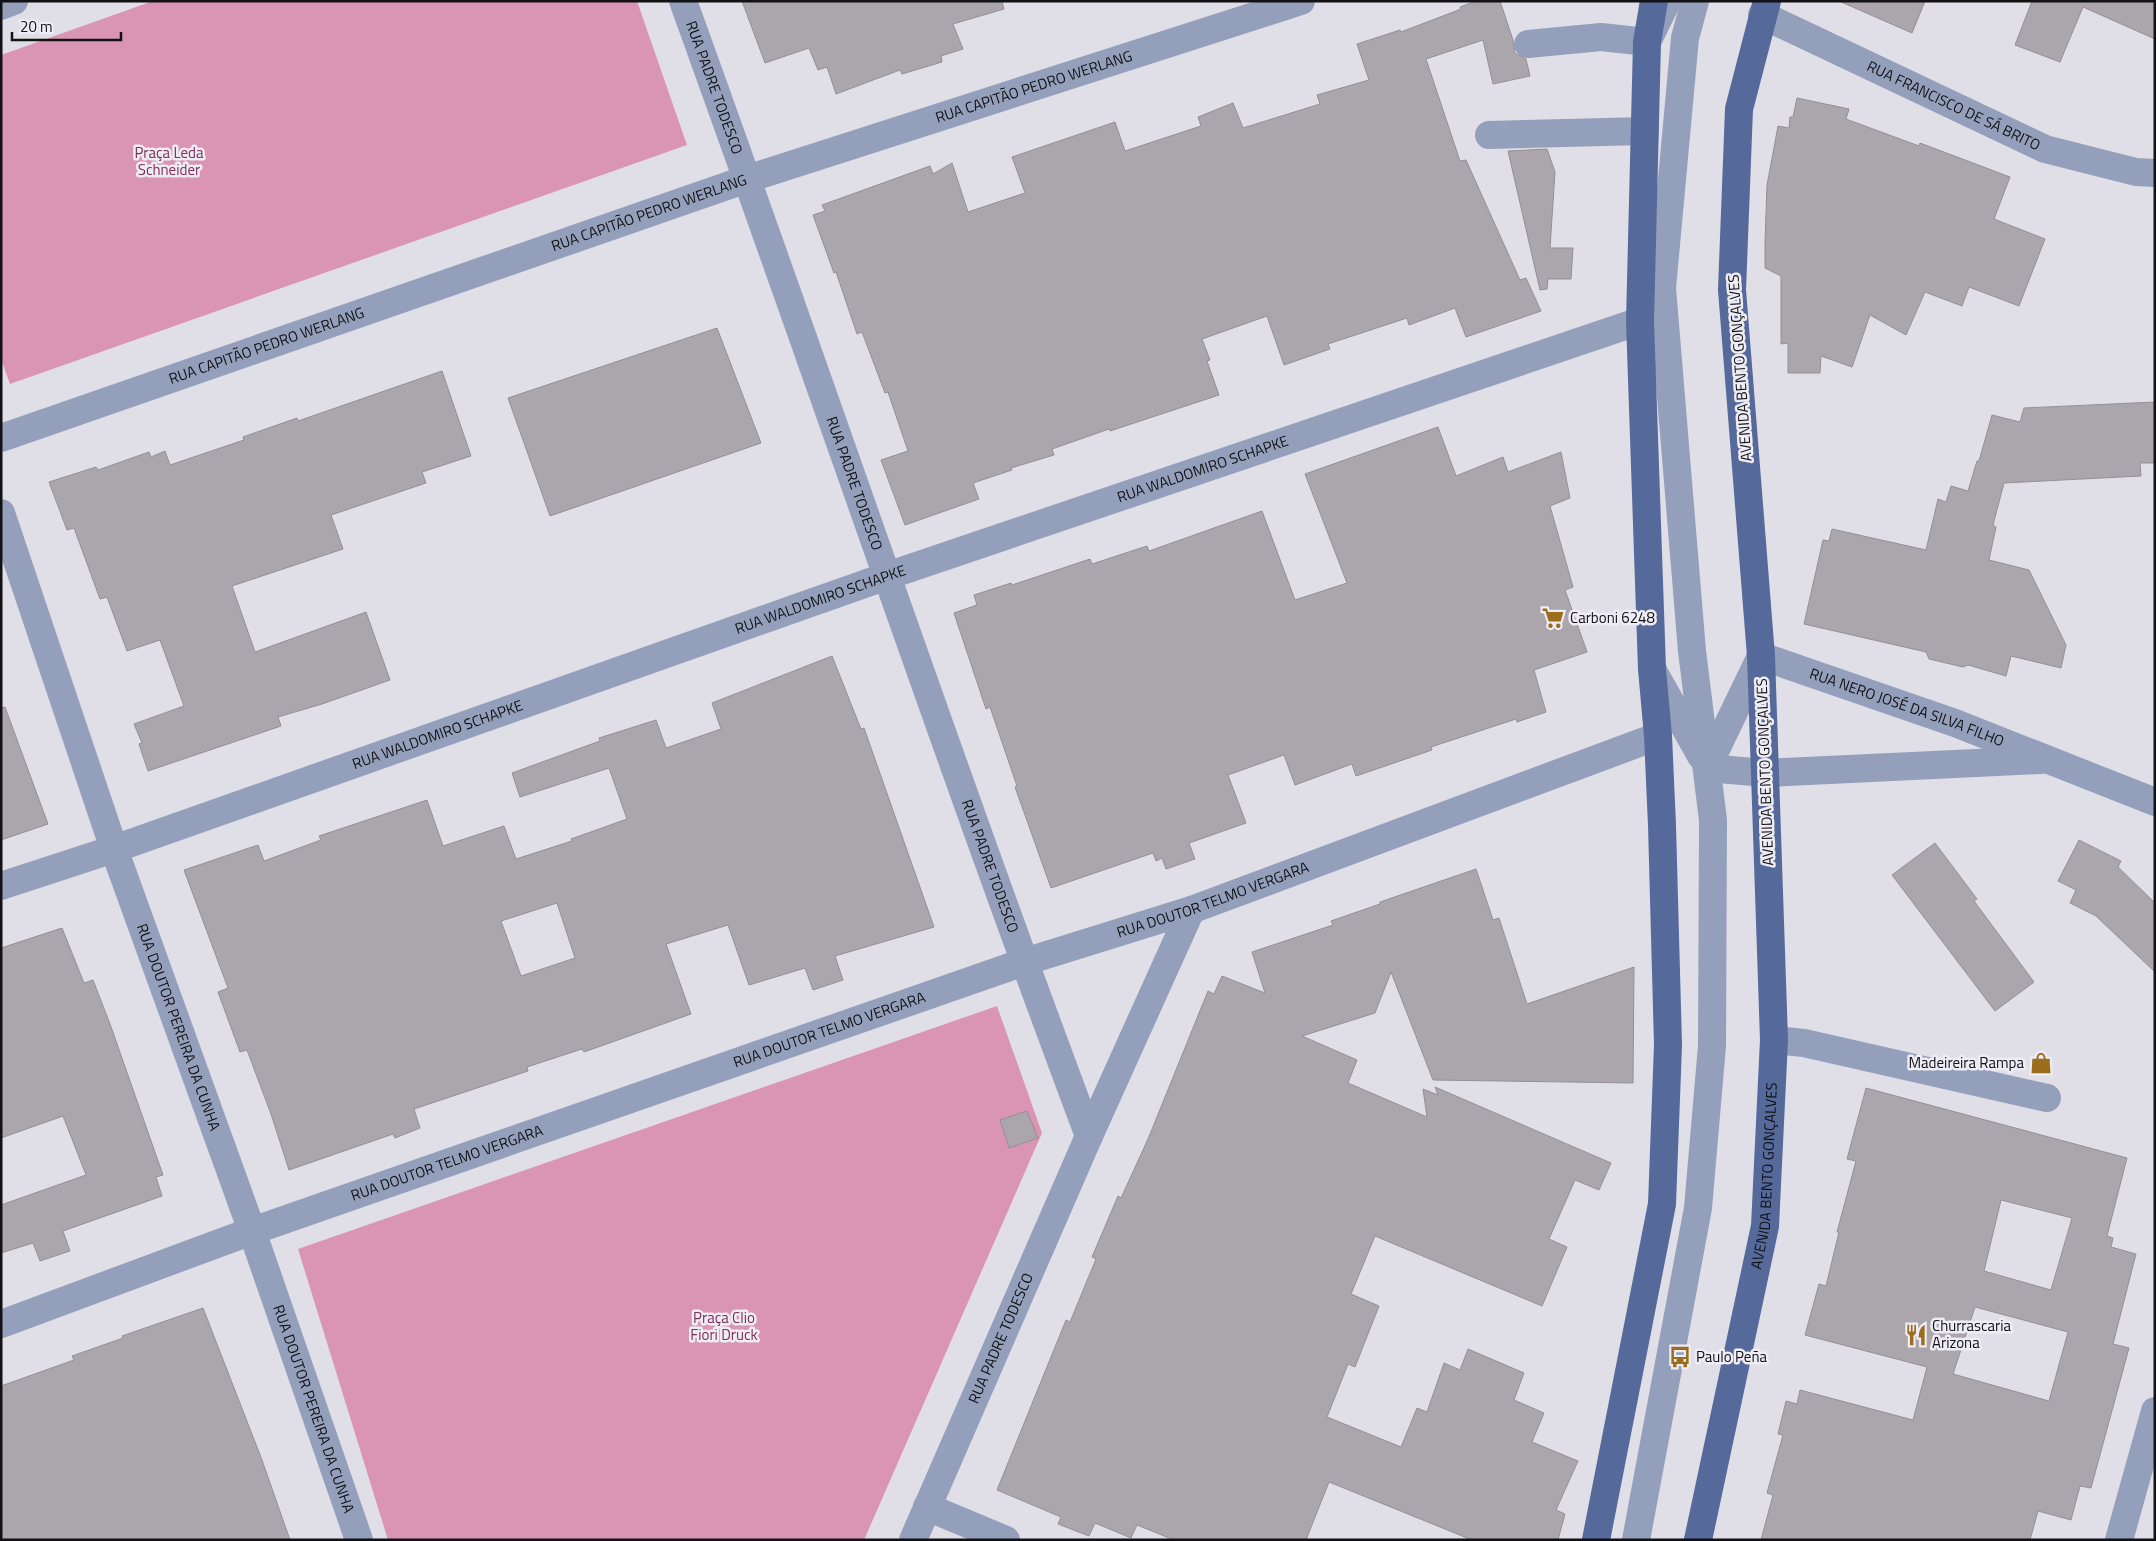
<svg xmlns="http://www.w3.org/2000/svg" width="2156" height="1541" font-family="'Titillium Web',sans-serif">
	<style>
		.green { fill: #db95b4 }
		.building { fill: #aba6ac; stroke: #958f95; fill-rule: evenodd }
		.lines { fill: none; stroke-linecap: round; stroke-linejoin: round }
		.minor { stroke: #94a0bb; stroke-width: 28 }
		.major { stroke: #55699a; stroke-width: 28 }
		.labels { text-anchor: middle; stroke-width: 5; stroke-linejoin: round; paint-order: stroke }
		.street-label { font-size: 15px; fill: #121114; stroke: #eeecf4 }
		.park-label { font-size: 15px; fill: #812e59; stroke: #eeecf4 }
		.poi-label { font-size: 15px; fill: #121114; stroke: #eeecf4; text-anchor: start }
	</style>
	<rect width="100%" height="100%" fill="#e0dfe7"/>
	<g class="green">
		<polygon points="153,1 637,1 687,145 10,384 1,359 1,55"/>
		<polygon points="997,1006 1042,1133 864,1540 388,1540 298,1249"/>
	</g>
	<g class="building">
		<polygon points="742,1 1002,1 1004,9 953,24 963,49 941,56 942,62 902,74 900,70 836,94 827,67 818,70 809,48 765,63"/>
		<polygon points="1476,1 1500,1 1513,40 1515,53 1526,59 1530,76 1493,84 1483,40 1426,59 1460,161 1466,160 1520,280 1526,278 1541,311 1466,337 1455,308 1409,325 1407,318 1328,344 1330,349 1284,365 1267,316 1202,339 1210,360 1207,361 1219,395 1110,431 1109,429 1052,449 1054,455 1011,468 1012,470 973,483 979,499 905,525 881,460 908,451 888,392 885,393 862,332 857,334 836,272 834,273 813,215 825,211 822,205 930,166 933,174 952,163 968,212 1025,193 1012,157 1115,122 1125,151 1201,126 1198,117 1233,103 1243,128 1320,104 1317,95 1369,80 1357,44 1400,30 1401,32 1461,9 1460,7"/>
		<polygon points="1839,1 1925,1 1912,33"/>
		<polygon points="2032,1 2155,1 2155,39 2083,7 2060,62 2015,45"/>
		<polygon points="1797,98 1849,109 1846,119 1919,146 1920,143 2010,177 1994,219 2045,239 2019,306 1969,287 1962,306 1925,292 1906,335 1870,315 1852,367 1821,356 1820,373 1788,373 1788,343 1781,344 1781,276 1765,268 1765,242 1767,185 1778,126 1789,128 1790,117 1793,117"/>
		<polygon points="1547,149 1555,172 1550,248 1573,248 1571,279 1548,279 1547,289 1540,290 1508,151"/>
		<polygon points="717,328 761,443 550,516 508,398"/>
		<polygon points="442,371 471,456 422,472 426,483 331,515 343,549 232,586 255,652 366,612 390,680 322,704 278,717 281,726 148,771 139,744 142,743 134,724 184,706 160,640 127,651 107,597 100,599 74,528 67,530 49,482 96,467 98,470 149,452 151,457 165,451 170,465 244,440 243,437 297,418 298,421"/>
		<polygon points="2155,402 2155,463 2140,463 2141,476 2004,483 1993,525 1996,527 1989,560 2029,570 2066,645 2061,668 2011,656 2006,676 1968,665 1963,667 1929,659 1926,652 1804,624 1823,540 1829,541 1832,529 1926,550 1938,499 1946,502 1951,486 1968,491 1977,461 1979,461 1992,415 2020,422 2024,408"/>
		<polygon points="1438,427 1456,476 1503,457 1508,472 1561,452 1570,498 1550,506 1573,587 1565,590 1587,652 1534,670 1546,712 1517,722 1516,719 1431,747 1432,750 1356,776 1352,764 1295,785 1284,755 1228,775 1246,823 1189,843 1195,859 1166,869 1162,858 1156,861 1153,853 1051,888 1015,787 1017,786 990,707 986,709 954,613 977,605 974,595 1011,583 1012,585 1090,559 1092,564 1147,546 1149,551 1262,511 1295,600 1347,583 1305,474"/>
		<path d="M832,656L861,729L864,728L934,927L835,956L843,980L813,990L805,968L749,985L728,925L666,944L691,1014L584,1052L582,1049L527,1067L528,1071L414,1109L420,1128L395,1138L393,1134L289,1170L271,1114L247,1050L240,1052L218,992L228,988L184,870L258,845L264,861L321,840L319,836L427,800L443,846L504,826L516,859L572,841L571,839L627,819L609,768L520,797L512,773L600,741L599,738L656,720L666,748L721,729L712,703ZM557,903L575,958L521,976L501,921Z"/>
		<polygon points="5,707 48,824 1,840 1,708"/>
		<polygon points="2079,840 2121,861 2118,867 2155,903 2155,972 2096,916 2070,903 2076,890 2058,881"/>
		<polygon points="1935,843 1977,899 1974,901 2034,982 1995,1011 1892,875"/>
		<polygon points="1476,869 1493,920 1499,918 1527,1004 1634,967 1633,1083 1433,1080 1391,972 1375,1013 1302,1036 1357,1060 1348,1083 1427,1117 1423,1089 1438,1095 1435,1087 1611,1163 1599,1190 1575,1180 1549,1239 1567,1247 1542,1306 1375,1236 1351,1294 1379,1306 1355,1367 1348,1364 1327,1417 1401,1447 1417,1408 1427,1412 1444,1363 1460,1370 1468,1349 1524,1373 1514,1400 1544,1413 1532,1442 1578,1461 1556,1510 1565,1514 1558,1540 1472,1540 1329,1482 1306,1540 1174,1540 1137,1525 1131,1538 1095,1523 1089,1536 1058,1524 1061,1517 997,1490 1066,1320 1070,1322 1096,1259 1092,1257 1118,1196 1121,1198 1148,1139 1208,991 1214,994 1222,976 1265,993 1252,952 1333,925 1331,921 1380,904 1380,902"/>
		<polygon points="62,928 84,983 93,980 110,1024 163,1175 156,1177 162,1196 63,1231 70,1251 40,1261 33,1243 1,1253 1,1205 86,1175 63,1116 1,1138 1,948"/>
		<path d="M1866,1088L2127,1158L2107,1236L2113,1238L2111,1247L2136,1254L2113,1344L2129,1348L2091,1488L2080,1486L2071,1520L2038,1511L2030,1540H1761L1773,1495L1767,1493L1783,1435L1778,1434L1786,1401L1797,1404L1800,1390L1913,1420L1927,1367L1805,1335L1819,1284L1826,1286L1839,1232H1837L1856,1161L1847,1159ZM2001,1200L2072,1218L2051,1290L1984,1271ZM1975,1307L2068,1332L2049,1401L1953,1374Z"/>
		<polygon points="1027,1111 1038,1138 1009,1148 1000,1120"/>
		<polygon points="203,1308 262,1460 290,1540 1,1540 1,1386 74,1360 72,1356 123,1338 122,1336"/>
	</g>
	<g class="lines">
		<g class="minor">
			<path id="s1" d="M683,1C820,379 948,760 1089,1136"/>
			<polyline points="1,6 14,1"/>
			<path id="s2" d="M1762,15L2045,149L2136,172L2155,173"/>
			<polyline points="1528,44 1601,37 1647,42 1667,1"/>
			<polyline points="1489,135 1645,131"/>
			<path id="s3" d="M1,438L747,179L1301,1"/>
			<path id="s4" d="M1,513L114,849L252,1231L359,1540"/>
			<polyline points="1652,669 1701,756"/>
			<path id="s5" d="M1707,768L1761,656L1955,723L2155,802"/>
			<polyline points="1707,768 1765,773 2040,760"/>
			<path id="s6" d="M1,886L114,849L887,576L1640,321"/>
			<polyline points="1774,1040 1804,1043 2047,1098"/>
			<path id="s7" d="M1,1324L252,1231L1024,962L1191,910L1658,736"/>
			<polyline points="927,1507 1006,1540"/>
			<path id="s8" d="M913,1540L1089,1136L1191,910"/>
			<polyline points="1636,1540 1698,1208 1712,1046 1713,820 1692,651 1662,288 1685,38 1695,1"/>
			<polyline points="2119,1540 2155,1411"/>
		</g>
		<g class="major">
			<polyline points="1596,1540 1662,1204 1668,1045 1662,825 1658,736 1652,669 1640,321 1647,42 1654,1"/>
			<path id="s9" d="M1698,1540L1765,1226L1774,1040L1761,656L1732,290L1739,109L1767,1"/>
		</g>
	</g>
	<defs>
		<g id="supermarket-bare" transform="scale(1.725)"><path d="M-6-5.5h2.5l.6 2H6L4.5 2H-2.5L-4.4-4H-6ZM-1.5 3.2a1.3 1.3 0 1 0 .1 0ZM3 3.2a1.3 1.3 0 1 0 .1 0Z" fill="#9b6e1e" stroke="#eeecf4" stroke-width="2.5" paint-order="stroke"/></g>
		<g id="shop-bare" transform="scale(1.725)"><path d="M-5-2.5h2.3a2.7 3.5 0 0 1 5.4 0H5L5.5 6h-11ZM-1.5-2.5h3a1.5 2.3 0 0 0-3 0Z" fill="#9b6e1e" stroke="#eeecf4" stroke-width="2.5" paint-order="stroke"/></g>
		<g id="restaurant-bare" transform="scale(1.725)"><path d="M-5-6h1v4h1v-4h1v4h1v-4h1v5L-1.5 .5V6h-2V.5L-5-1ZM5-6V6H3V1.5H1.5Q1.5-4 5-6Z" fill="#9b6e1e" stroke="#eeecf4" stroke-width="2.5" paint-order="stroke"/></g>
		<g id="bus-bare" transform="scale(1.725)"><path d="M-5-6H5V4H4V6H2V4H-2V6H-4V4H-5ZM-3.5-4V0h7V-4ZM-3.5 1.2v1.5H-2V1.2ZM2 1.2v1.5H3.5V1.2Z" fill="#9b6e1e" stroke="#eeecf4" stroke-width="2.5" paint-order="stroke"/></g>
	</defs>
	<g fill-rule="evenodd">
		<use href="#supermarket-bare" x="1553" y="618"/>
		<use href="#shop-bare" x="2041" y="1063"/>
		<use href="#restaurant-bare" x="1916" y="1335"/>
		<use href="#bus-bare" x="1680" y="1357"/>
	</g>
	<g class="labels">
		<g class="street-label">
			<text dy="5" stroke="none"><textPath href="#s3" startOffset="1091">RUA CAPITÃO PEDRO WERLANG</textPath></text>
			<text dy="5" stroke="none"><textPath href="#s1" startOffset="92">RUA PADRE TODESCO</textPath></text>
			<text dy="5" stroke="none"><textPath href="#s2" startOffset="212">RUA FRANCISCO DE SÁ BRITO</textPath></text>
			<text dy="5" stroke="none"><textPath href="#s3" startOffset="686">RUA CAPITÃO PEDRO WERLANG</textPath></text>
			<text dy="5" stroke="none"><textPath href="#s3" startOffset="281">RUA CAPITÃO PEDRO WERLANG</textPath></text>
			<text transform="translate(1740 368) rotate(-94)" y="5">AVENIDA BENTO GONÇALVES</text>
			<text dy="5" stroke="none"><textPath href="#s6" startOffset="1272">RUA WALDOMIRO SCHAPKE</textPath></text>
			<text dy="5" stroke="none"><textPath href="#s1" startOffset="512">RUA PADRE TODESCO</textPath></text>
			<text dy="5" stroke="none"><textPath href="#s6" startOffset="868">RUA WALDOMIRO SCHAPKE</textPath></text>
			<text dy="5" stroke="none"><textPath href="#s5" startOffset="279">RUA NERO JOSÉ DA SILVA FILHO</textPath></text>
			<text dy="5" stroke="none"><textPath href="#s6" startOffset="462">RUA WALDOMIRO SCHAPKE</textPath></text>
			<text transform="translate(1765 772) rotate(-92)" y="5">AVENIDA BENTO GONÇALVES</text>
			<text dy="5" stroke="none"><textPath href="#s1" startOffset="918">RUA PADRE TODESCO</textPath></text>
			<text dy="5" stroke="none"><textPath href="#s7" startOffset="1284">RUA DOUTOR TELMO VERGARA</textPath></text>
			<text dy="5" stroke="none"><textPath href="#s4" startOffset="544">RUA DOUTOR PEREIRA DA CUNHA</textPath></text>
			<text dy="5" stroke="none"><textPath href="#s7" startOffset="879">RUA DOUTOR TELMO VERGARA</textPath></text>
			<text dy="5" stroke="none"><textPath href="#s7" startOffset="474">RUA DOUTOR TELMO VERGARA</textPath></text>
			<text dy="5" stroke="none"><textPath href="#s9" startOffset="371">AVENIDA BENTO GONÇALVES</textPath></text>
			<text dy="5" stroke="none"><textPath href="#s8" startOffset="220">RUA PADRE TODESCO</textPath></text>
			<text dy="5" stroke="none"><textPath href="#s4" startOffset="949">RUA DOUTOR PEREIRA DA CUNHA</textPath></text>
		</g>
		<g class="park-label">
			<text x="169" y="158">Praça Leda<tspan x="169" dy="17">Schneider</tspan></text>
			<text x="724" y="1323">Praça Clio<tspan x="724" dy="17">Fiori Druck</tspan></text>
		</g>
		<g class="poi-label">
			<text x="1570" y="623">Carboni 6248</text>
			<text x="2024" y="1068" text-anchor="end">Madeireira Rampa</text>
			<text x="1932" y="1331">Churrascaria<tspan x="1932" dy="17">Arizona</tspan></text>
			<text x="1696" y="1362">Paulo Peña</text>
		</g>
	</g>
	<rect width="2156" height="1541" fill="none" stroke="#121114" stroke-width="5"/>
	<path d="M12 32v8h109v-8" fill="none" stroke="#121114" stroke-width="2.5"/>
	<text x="20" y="32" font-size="15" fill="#121114" stroke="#eeecf4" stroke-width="4" paint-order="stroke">20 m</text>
</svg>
